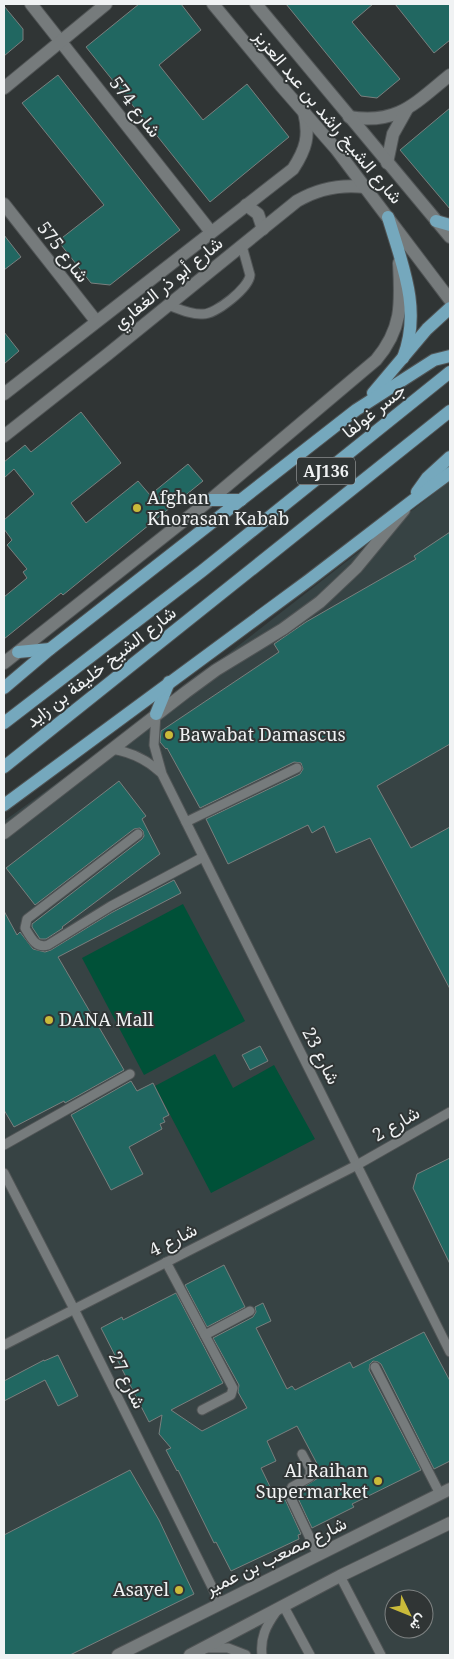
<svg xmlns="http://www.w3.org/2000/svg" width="454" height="1659" font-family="'Noto Serif',Vazirmatn,serif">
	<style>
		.built { fill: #374344; fill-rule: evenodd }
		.green { fill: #005138 }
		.building { fill: #216761; stroke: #7a7f7e }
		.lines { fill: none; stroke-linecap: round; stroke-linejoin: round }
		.lane-casing { stroke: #505455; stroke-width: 11 }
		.street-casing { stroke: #505455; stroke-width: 14 }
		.secondary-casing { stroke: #505455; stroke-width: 14 }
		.primary-casing { stroke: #505455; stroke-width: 14 }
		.lane { stroke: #767b7c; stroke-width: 9 }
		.street { stroke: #767b7c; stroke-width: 12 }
		.secondary { stroke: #767b7c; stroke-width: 12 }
		.primary { stroke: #75a8bd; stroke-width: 12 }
		.poi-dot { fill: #caba3a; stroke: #303535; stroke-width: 2 }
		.labels { text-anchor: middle; stroke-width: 4; stroke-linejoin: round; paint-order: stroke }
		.shield { fill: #303535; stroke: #b6b9ba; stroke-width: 1 }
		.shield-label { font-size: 16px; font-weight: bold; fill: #f0f2f3 }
		.street-label { font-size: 18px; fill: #f0f2f3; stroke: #303535 }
		.poi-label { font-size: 18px; fill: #f0f2f3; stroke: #303535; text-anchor: start }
	</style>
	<rect width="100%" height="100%" fill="#303535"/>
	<path class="built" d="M450,481V1655H4V821L125,734ZM394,1599H424V1629H394Z"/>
	<g class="green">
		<polygon points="183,904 245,1021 144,1075 82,958"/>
		<polygon points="215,1054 233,1088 274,1065 315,1139 211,1193 155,1086"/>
	</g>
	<g class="building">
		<polygon points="139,4 181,4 201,30 159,65 203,120 247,84 289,137 210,202 86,47"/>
		<polygon points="286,4 373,4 352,22 400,79 377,98 361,96"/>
		<polygon points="395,4 450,4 450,40 434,53"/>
		<polygon points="4,6 23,29 23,40 4,56"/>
		<polygon points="58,75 180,230 110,285 91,283 58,241 104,205 22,103"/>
		<polygon points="450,108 450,209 400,150"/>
		<polygon points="4,235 21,257 4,270"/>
		<polygon points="4,332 19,351 4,364"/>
		<polygon points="81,412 121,463 71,503 86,523 138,481 150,495 188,464 203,481 63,595 61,593 4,639 4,597 27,578 23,572 27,569 7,545 12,540 4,529 4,520 34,494 14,469 4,478 4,462 25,445 31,452"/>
		<polygon points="450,532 450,744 377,786 411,848 450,827 450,989 370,838 336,853 324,826 312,833 308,825 228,864 206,819 300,774 303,769 301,763 294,762 200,808 167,748 166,749 160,742 161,731 279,652 274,644 306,622 416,559 414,556"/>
		<polygon points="119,781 146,816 142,819 160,854 62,927 63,928 46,939 40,939 32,927 32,924 142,839 144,836 143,831 140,828 134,829 35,905 6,868"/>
		<polygon points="174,880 181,893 58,957 124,1070 65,1103 64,1101 14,1127 4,1110 4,911 17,935 20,932 33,949 45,952 51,950 111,913"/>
		<polygon points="260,1046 268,1061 250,1070 242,1055"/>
		<polygon points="131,1081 137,1091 153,1083 169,1115 163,1118 165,1122 160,1124 162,1129 129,1147 143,1174 111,1190 71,1115"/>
		<polygon points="450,1158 450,1264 413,1188 417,1174"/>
		<polygon points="224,1265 245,1307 207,1327 185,1285"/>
		<polygon points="176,1293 223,1383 171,1410 202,1431 247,1408 238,1392 239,1385 213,1338 253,1317 256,1312 255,1307 263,1303 271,1321 256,1328 287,1389 292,1386 295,1390 350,1362 353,1368 424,1332 450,1381 450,1461 434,1469 381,1364 378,1362 373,1361 370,1364 369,1370 421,1470 352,1504 354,1507 312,1528 296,1494 297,1491 323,1475 297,1426 267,1441 276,1461 261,1468 276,1499 283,1495 301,1534 298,1535 299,1539 231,1571 216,1542 214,1543 178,1470 177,1471 166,1450 171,1448 159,1434 162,1415 149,1422 101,1328 122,1317 123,1320"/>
		<polygon points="58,1355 78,1396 58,1406 45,1380 4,1401 4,1381 44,1360 44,1361"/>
		<polygon points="130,1470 159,1520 194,1594 70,1655 4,1655 4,1535"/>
	</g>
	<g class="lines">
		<g class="lane-casing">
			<g id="lane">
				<path d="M168,305C179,309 192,315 203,314C216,314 249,288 250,275L242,246"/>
				<polyline points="156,714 154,745 162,774 450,1352"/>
				<path d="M112,749C131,752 146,759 160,772"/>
				<polyline points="186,822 297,768"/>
				<path d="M138,834L27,919L25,928C31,938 36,949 48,945L111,906L203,857"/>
				<polyline points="4,1145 130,1074"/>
				<polyline points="4,1173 74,1309 220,1603"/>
				<polyline points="166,1262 233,1388 231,1395 202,1410"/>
				<polyline points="205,1335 250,1311"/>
				<polyline points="4,1345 357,1165 450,1112"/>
				<polyline points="375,1367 440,1494"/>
				<polyline points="302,1454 310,1469 310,1477 292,1487 289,1494 318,1555"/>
				<polyline points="340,1576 381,1655"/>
				<polyline points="283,1605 310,1655"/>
				<polyline points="207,1648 228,1648 246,1655"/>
				<path d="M262,1655C260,1638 266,1626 276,1612"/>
			</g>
		</g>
		<g class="street-casing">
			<g id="street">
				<polyline points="31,4 211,232"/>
				<polyline points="4,88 106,4"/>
				<path d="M349,117C398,125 415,103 450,75"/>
				<polyline points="387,163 393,134 407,109"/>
				<polyline points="4,204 96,321"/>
				<polyline points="246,205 258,214 263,229"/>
				<path d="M4,394L293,169C306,149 310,136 304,112"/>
				<path d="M4,436L108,354L297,201C319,188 340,184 365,187"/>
				<path d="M4,663L210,500L376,360C403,328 401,303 399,263"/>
				<polyline points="4,833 186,692 216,670 283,629 320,602 356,568 404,510"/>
			</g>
		</g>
		<g class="secondary-casing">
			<g id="secondary">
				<polyline points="213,4 281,86 336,149 450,300"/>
				<polyline points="256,4 450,237"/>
				<polyline points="118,1655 450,1489"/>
				<polyline points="190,1655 340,1576 450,1523"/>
			</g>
		</g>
		<g class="primary-casing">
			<g id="primary">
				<path d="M388,217C402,264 422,310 403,358"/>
				<polyline points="436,221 450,225"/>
				<polyline points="373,393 427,329 450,308"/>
				<polyline points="417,492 427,478 450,457"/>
				<polyline points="210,500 241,500"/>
				<polyline points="18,652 50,649"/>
				<polyline points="4,688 50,649 356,410 434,360 450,356"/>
				<polyline points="156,714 169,682"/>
				<polyline points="4,723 202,571 450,372"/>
				<polyline points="4,767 450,411"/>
				<polyline points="4,805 309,580 412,501 450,473"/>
			</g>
		</g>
		<use href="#lane" class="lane"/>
		<use href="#street" class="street"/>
		<use href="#secondary" class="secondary"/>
		<use href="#primary" class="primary"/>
	</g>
	<g class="poi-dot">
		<circle cx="137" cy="508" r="5"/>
		<circle cx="169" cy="735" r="5"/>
		<circle cx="49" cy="1020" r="5"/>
		<circle cx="378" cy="1481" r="5"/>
		<circle cx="179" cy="1590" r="5"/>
	</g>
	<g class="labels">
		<rect class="shield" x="297" y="457.5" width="58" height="27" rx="4"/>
		<g class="shield-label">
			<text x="326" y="477">AJ136</text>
		</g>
		<g class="street-label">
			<text transform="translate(135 107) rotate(52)" y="6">شارع 574</text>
			<text transform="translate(328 117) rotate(50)" y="6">شارع الشيخ راشد بن عبد العزيز</text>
			<text transform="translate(63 252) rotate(52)" y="6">شارع 575</text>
			<text transform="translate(168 283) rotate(-39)" y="6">شارع أبو ذر الغفاري</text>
			<text transform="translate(374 411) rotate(-39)" y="6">جسر غولفا</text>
			<text transform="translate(101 667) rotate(-38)" y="6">شارع الشيخ خليفة بن زايد</text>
			<text transform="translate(321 1056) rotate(63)" y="6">شارع 23</text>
			<text transform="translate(396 1124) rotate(-30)" y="6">شارع 2</text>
			<text transform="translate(173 1240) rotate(-27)" y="6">شارع 4</text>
			<text transform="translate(127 1380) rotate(64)" y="6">شارع 27</text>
			<text transform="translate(276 1556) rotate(-26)" y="6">شارع مصعب بن عمير</text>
		</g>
		<g class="poi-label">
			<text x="147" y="504">Afghan<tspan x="147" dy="21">Khorasan Kabab</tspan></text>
			<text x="179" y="741">Bawabat Damascus</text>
			<text x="59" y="1026">DANA Mall</text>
			<text x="368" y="1477" text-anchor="end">Al Raihan<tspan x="368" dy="21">Supermarket</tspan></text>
			<text x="169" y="1596" text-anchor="end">Asayel</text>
		</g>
	</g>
	<rect width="454" height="1659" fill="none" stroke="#f0f2f3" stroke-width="10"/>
	<g transform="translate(409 1614) rotate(133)"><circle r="24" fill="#303535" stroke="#7d8181"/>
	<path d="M0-4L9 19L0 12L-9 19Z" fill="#caba3a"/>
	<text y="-8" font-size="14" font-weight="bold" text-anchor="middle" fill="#f0f2f3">ش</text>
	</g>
</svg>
